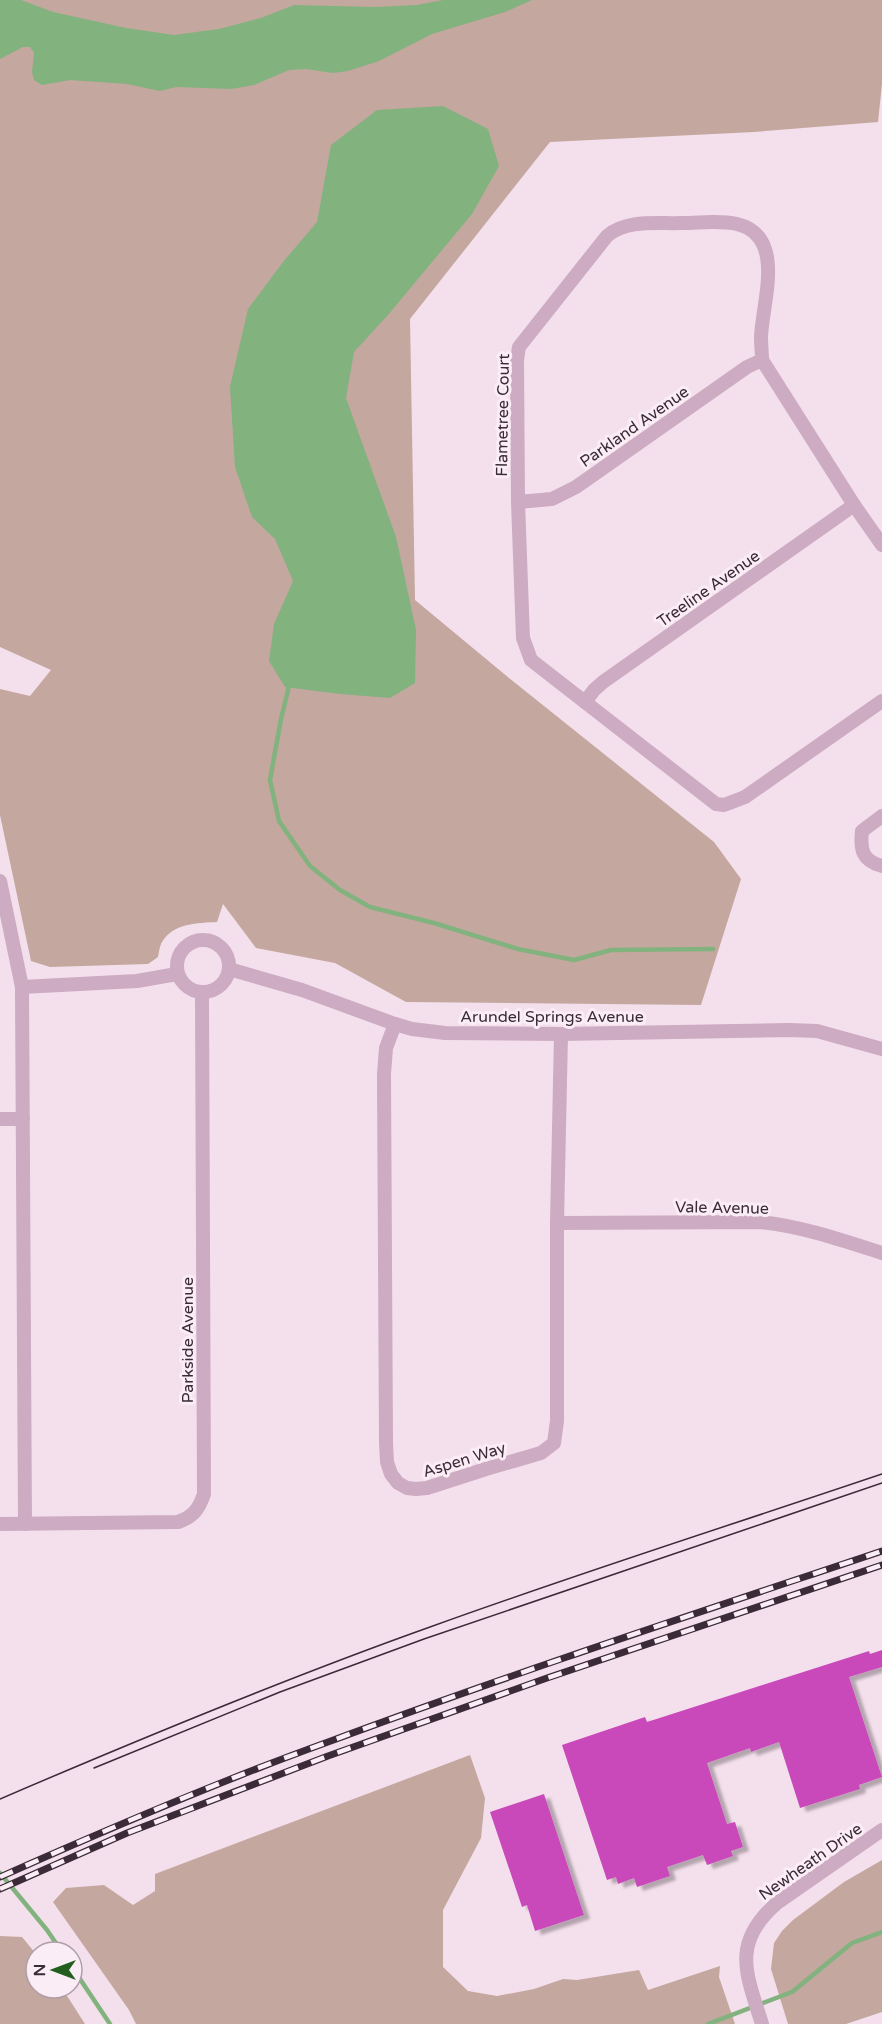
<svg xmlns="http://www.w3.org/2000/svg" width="882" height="2024" font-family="'Varela Round',sans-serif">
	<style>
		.green { fill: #c4a79f }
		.water { fill: #82b27e }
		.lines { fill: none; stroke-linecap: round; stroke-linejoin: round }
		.stream { stroke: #82b27e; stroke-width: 4.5 }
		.building { fill: #c949ba; filter: url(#shadow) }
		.street { stroke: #cdabc2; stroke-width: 14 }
		.tram { stroke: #3b2a38; stroke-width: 1.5 }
		.rail-casing { stroke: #3b2a38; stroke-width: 7 }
		.rail { stroke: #fbedf5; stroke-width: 4.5; stroke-dasharray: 14; stroke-linecap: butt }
		.labels { text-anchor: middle; stroke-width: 6; stroke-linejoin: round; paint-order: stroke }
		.street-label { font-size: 16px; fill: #3b2a38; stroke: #fbedf5 }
	</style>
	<defs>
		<filter id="shadow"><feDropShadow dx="6" dy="4" stdDeviation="1.5" flood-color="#0004"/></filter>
	</defs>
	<rect width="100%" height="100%" fill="#f4e0ec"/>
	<g class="green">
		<path d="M0,0H882V84L878,122L754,132L550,142L410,319L415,600L509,678L714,842L741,879L701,1005L406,1002L335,963L256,948L223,904L217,922C198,923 173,923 162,942C160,945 159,952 158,957L148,964L50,967L31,961L0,815V689L30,696L51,670L0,647Z"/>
		<polygon points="470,1755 485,1798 481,1838 443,1910 443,1967 468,1991 497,1996 534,1989 563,1979 577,1980 639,1970 648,1990 720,1966 719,1977 735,2024 136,2024 129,2010 53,1902 66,1888 104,1885 133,1905 155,1891 155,1874"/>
		<polygon points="882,1860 882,2012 846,2024 788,2024 771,1969 774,1943 782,1931 793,1920 844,1882"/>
		<polygon points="0,1936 22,1937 36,1954 36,1988 62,1988 85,2024 0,2024"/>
	</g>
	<g class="water">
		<polygon points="0,0 21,0 53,12 126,28 174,35 219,29 261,18 294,5 375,7 417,5 443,0 532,0 505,12 432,34 379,61 348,71 333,73 306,69 289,70 254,85 231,89 176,87 160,91 127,84 70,80 42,85 34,80 32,72 34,53 30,47 23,47 0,59"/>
		<polygon points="443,106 488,129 499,166 472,214 388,315 354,352 346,398 396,537 416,630 415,683 390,698 340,694 285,687 269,661 274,624 293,581 275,539 252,517 235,467 230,387 248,309 283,262 317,222 331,145 377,110"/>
	</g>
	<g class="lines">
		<g class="stream">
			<polyline points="290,682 281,719 270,780 279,821 310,866 340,890 370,907 434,923 518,949 574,960 611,950 713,949"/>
			<polyline points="0,1873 47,1930 62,1952"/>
			<polyline points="72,1967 110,2024"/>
			<polyline points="708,2024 792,1992 852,1943 882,1932"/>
		</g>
	</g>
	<g class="building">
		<polygon points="882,1650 882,1667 849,1677 882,1777 859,1785 860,1789 800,1808 779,1742 751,1752 750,1748 707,1763 727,1824 735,1822 743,1847 731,1851 733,1856 707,1865 703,1855 667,1867 670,1876 637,1887 634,1878 618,1884 616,1877 607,1880 562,1745 645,1717 647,1722 869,1651 870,1654"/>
		<polygon points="544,1794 584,1915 535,1931 527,1905 522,1907 490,1812"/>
	</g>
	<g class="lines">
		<g class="street">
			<polyline points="518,502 552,499 576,487 747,367 762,360"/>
			<path d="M882,545L854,505L762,360C762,353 761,345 761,337C762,303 787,236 737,224C720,220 700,223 682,223C657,224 627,219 607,236L519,347L517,360L518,502L523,638L531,660L716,804L724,805L745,797L882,701"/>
			<polyline points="585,702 594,690 603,682 854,505"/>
			<path d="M882,816L862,831C860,849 862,861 882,866"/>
			<polyline points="0,881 22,987 25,1524"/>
			<circle cx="203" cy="966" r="26"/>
			<polyline points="229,969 302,990 395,1024 412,1029 445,1033 561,1034 789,1030 817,1031 882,1049"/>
			<polyline points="22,987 137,981 177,974"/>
			<polyline points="395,1024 386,1048 384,1074 386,1443 387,1462 391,1474 398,1483 407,1488 416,1489 427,1488 486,1469 541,1453 554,1443 557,1421 557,1223 561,1034"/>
			<polyline points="0,1119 23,1119"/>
			<path d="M557,1223L759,1222C801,1226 841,1240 882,1253"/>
			<path d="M0,1524L178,1522C193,1517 199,1509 204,1494L202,992"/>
			<path d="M762,2024C746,1973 731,1943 777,1903L882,1830"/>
		</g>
		<g class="tram">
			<polyline points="94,1768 280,1692 424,1639 882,1483"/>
			<path d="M0,1799C142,1738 284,1679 430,1627C579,1573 731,1525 882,1474"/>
		</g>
		<g class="rail-casing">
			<g id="rail">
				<path d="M0,1877C108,1829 217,1782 328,1742C511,1674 697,1613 882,1551"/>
				<polyline points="0,1889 127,1833 328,1756 547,1678 882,1565"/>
			</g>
		</g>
		<use href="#rail" class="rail"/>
	</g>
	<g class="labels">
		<g class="street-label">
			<text transform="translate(502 415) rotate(-89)" y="6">Flametree Court</text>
			<text transform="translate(634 426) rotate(-35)" y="6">Parkland Avenue</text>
			<text transform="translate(708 588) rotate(-35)" y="6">Treeline Avenue</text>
			<text x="552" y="1022">Arundel Springs Avenue</text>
			<text transform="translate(722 1207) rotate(1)" y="6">Vale Avenue</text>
			<text transform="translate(187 1340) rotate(-90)" y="6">Parkside Avenue</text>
			<text transform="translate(464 1459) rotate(-17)" y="6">Aspen Way</text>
			<text transform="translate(810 1861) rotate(-35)" y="6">Newheath Drive</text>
		</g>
	</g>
	<g transform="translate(54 1970) rotate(270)"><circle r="28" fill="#fbedf5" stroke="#ae9fa9" stroke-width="1.5"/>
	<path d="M0-4.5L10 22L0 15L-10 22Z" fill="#225e1e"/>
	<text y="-9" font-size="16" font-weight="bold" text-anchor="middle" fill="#3b2a38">N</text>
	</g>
</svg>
